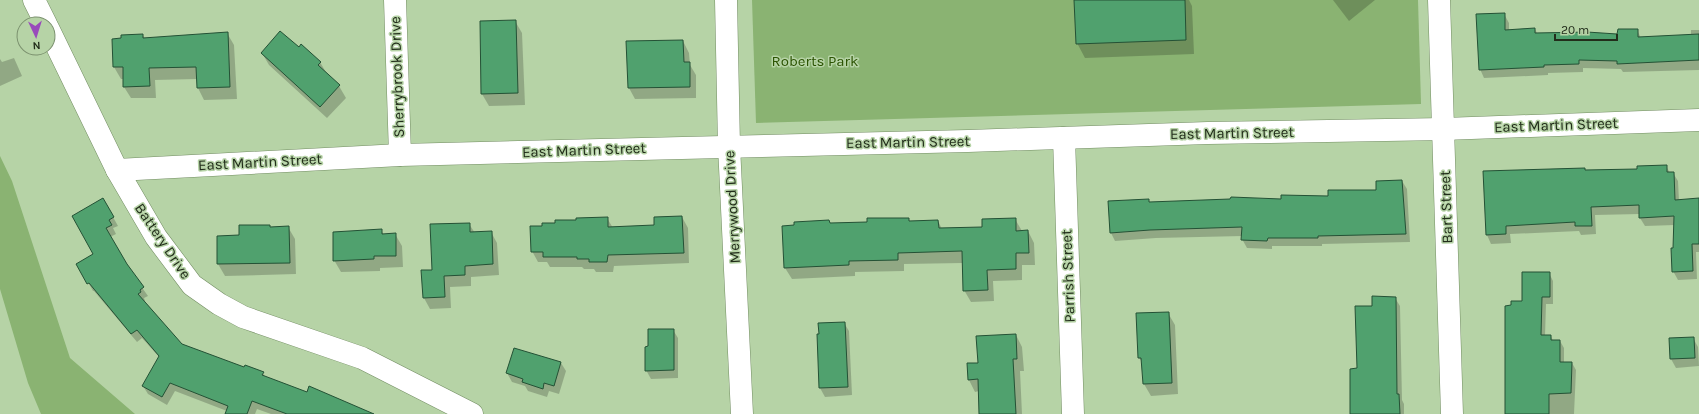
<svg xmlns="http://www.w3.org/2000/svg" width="1699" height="414" font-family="Karla,sans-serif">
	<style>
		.green { fill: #8ab372 }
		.shadow { fill: #0003 }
		.building { fill: #50a16e; stroke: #245135 }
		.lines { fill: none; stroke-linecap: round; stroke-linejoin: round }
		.minor-casing { stroke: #728d62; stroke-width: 23 }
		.minor { stroke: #fff; stroke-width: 22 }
		.labels { text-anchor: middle; stroke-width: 3; stroke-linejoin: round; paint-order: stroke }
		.park-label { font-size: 15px; fill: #2b5302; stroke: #b6d3a6 }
		.street-label { font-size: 15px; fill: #222d1b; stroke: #b6d3a6 }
	</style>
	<rect width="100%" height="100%" fill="#b6d3a6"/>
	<g class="green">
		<polygon points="752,0 1418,0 1421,104 756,123"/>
		<polygon points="0,156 12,181 70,358 135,414 41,414 28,383 0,289"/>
	</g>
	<g class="shadow">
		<polygon points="1075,0 1189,0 1192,6 1194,54 1085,58 1077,43"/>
		<polygon points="1333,0 1375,0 1349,21"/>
		<polygon points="1504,14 1509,23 1509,31 1535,29 1538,35 1618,35 1637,30 1641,38 1691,36 1691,30 1699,30 1699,70 1623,72 1621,69 1583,68 1583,72 1548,73 1548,75 1484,78 1480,69"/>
		<polygon points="515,21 522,33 525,105 489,106 482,94 481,22"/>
		<polygon points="227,33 234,45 237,99 204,100 198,88 197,79 155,80 156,98 131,98 124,87 124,79 121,79 114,67 113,40 143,35 145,39"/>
		<polygon points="683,41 689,53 690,65 696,75 696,98 635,99 629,88"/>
		<polygon points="299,48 320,62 327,74 339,86 346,98 327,118 269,65 262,53"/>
		<polygon points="14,58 22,76 0,86 0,59 2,62"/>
		<polygon points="1666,166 1670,173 1673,173 1678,181 1679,201 1699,199 1699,252 1696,252 1697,279 1678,280 1673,271 1675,225 1645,226 1640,218 1640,214 1595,215 1596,234 1581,235 1579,231 1510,234 1511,243 1491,244 1487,235 1484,172 1585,169 1586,171 1638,170"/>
		<polygon points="1402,181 1407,189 1410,242 1322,244 1322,246 1272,246 1272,249 1247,248 1242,239 1243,236 1156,238 1115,241 1111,233 1109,202 1148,200 1150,203 1282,200 1329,197 1377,191"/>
		<polygon points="103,199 118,226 113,228 116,234 110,237 126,265 148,296 144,298 145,301 144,302 181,345 244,368 263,373 265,377 308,393 373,414 271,414 257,409 255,414 227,414 227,411 175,391 167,405 148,394 143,386 160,358 142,338 137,342 94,291 93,291 78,264 94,254"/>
		<polygon points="682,217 688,228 689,263 614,266 613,272 596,272 594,269 584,269 582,267 550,267 547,262 538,262 532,251 543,227 556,224 607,218 613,228 655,226"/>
		<polygon points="908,219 910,222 938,221 942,229 983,228 1015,219 1022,231 1028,231 1034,243 1035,265 1022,265 1022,280 993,281 994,301 971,302 964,290 963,263 904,264 904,271 855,272 855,276 792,279 785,268 831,224 868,223"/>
		<polygon points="469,224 475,233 491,232 497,243 499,275 471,277 471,286 450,287 451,308 430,309 424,298 422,271 433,271"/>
		<polygon points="288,227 295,239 296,274 225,276 218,264 240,236 270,228"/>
		<polygon points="381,230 384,235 395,234 402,246 403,267 380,268 380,271 341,272 334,260"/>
		<polygon points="1549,273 1553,281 1553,304 1546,304 1545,336 1551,336 1553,341 1560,341 1564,348 1564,363 1572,363 1576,370 1574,414 1506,414 1523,302"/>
		<polygon points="1395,298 1400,306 1402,400 1404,404 1404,414 1351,414 1358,369 1373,308"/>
		<polygon points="1168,313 1175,325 1178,394 1151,396 1144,384 1143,363 1139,358"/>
		<polygon points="844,323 849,331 852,395 825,397 820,388 818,335"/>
		<polygon points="673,330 678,338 678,378 651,379 646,370"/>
		<polygon points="1016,335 1022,347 1024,371 1020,371 1022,414 980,414 979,391 975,392 969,380 979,363"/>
		<polygon points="1693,338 1698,347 1699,366 1676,368 1671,359 1670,339"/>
		<polygon points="514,349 561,363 566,371 559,394 549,391 547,397 528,391 525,386 512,382 507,373"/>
	</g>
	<g class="building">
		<polygon points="1074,0 1185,0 1186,40 1076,44"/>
		<polygon points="1505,13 1505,30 1535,28 1535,33 1587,32 1617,34 1618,29 1638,29 1638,37 1699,34 1699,60 1617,64 1617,61 1579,60 1579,64 1544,65 1544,67 1479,70 1476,14"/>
		<polygon points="516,20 518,93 481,94 480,21"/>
		<polygon points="280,31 299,47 301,44 321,62 318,65 340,85 320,107 261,53"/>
		<polygon points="228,32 230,87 197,88 196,67 149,68 150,86 123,87 123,67 113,67 112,39 121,38 121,35 143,34 143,38"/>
		<polygon points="683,40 684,62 690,62 690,87 628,88 626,41"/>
		<polygon points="1667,165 1667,172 1674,172 1675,200 1699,198 1699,244 1692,244 1693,271 1672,272 1671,248 1673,248 1674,216 1639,218 1639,205 1591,207 1592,226 1575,226 1575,222 1506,226 1506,234 1486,235 1483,171 1585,168 1585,170 1637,169 1637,166"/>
		<polygon points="1402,180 1406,234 1318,236 1318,238 1268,238 1267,241 1241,240 1242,227 1150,230 1110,233 1108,201 1149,199 1149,202 1230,199 1231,197 1281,199 1281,195 1328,196 1328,190 1376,190 1376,181"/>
		<polygon points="103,198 114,217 109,220 112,225 106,228 127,264 144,287 140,290 141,292 138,294 182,344 244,367 245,365 264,372 262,375 307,392 309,386 374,414 287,414 252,401 247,414 225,414 228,406 170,383 162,397 142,386 159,356 137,330 131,334 89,283 87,284 76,264 93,254 72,216"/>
		<polygon points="682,216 684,253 608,255 607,262 589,262 589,259 577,259 577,257 543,257 543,252 531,252 530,226 542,226 542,223 555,223 555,220 576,220 576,218 608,217 608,227 654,225 654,217"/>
		<polygon points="867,218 909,218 909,221 938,220 939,228 982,227 982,219 1016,218 1016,231 1028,230 1029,253 1016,253 1016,269 987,270 988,290 963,291 962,251 898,253 898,260 849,261 849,265 784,268 782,226 794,225 794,222 829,220 830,223 867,222"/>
		<polygon points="470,223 470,232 492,231 493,264 465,266 465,275 444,276 445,297 423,298 421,270 432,270 430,224"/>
		<polygon points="239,225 270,225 270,227 289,226 290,263 217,264 217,236 239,235"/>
		<polygon points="382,229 382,234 396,233 396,256 374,256 374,259 333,261 333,232"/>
		<polygon points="1522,272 1550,272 1550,297 1542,297 1541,335 1551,335 1551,340 1560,340 1560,362 1572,362 1571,393 1549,394 1549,414 1505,414 1505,306 1511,305 1511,301 1522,301"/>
		<polygon points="1372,296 1396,297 1397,394 1399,394 1400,414 1350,414 1350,369 1357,368 1355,306 1372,306"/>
		<polygon points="1169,312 1172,383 1143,384 1141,358 1138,358 1136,313"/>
		<polygon points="845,322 848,387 819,388 817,334 819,334 818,323"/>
		<polygon points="648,329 674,329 674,370 645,371 645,347 648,346"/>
		<polygon points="1016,334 1017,359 1013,359 1016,414 979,414 978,379 968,380 967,363 978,363 976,336"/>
		<polygon points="1694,337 1695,358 1670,359 1669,338"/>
		<polygon points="514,348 561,362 554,386 544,383 543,389 522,382 523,379 506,373"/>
	</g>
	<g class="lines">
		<g class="minor-casing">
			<g id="minor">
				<polyline points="34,0 46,24"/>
				<polyline points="395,0 400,155"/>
				<polyline points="726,0 729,146 742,414"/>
				<polyline points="1439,0 1452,414"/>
				<polyline points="48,28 117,170 156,237 192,285 219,304 243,317 362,358 472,414"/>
				<polyline points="1064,138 1073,414"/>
				<polyline points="117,170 400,155 968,141 1208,133 1444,129 1699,120"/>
			</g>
		</g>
		<use href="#minor" class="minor"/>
	</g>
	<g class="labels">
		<g class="park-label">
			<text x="815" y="66">Roberts Park</text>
		</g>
		<g class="street-label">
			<text transform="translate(397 77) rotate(-92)" y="5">Sherrybrook Drive</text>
			<text transform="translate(1556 125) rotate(-2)" y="5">East Martin Street</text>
			<text transform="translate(1232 133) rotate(-1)" y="5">East Martin Street</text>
			<text transform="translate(908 142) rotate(-1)" y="5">East Martin Street</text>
			<text transform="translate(584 150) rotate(-2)" y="5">East Martin Street</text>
			<text transform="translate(260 162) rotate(-3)" y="5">East Martin Street</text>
			<text transform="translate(732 207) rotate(-93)" y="5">Merrywood Drive</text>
			<text transform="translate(1446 207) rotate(-92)" y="5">Bart Street</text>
			<text transform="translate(163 241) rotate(56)" y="5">Battery Drive</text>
			<text transform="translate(1068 276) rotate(-92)" y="5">Parrish Street</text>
		</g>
	</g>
	<g transform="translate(36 36) rotate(176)"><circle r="19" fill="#b6d3a6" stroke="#7b916e"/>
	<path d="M0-3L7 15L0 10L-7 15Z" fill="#994abb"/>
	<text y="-6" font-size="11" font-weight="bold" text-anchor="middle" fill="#222d1b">N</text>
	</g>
	<path d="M1555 34v6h62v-6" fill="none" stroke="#222d1b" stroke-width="2"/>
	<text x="1561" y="34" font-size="12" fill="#222d1b" stroke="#b6d3a6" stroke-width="3" paint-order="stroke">20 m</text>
</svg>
